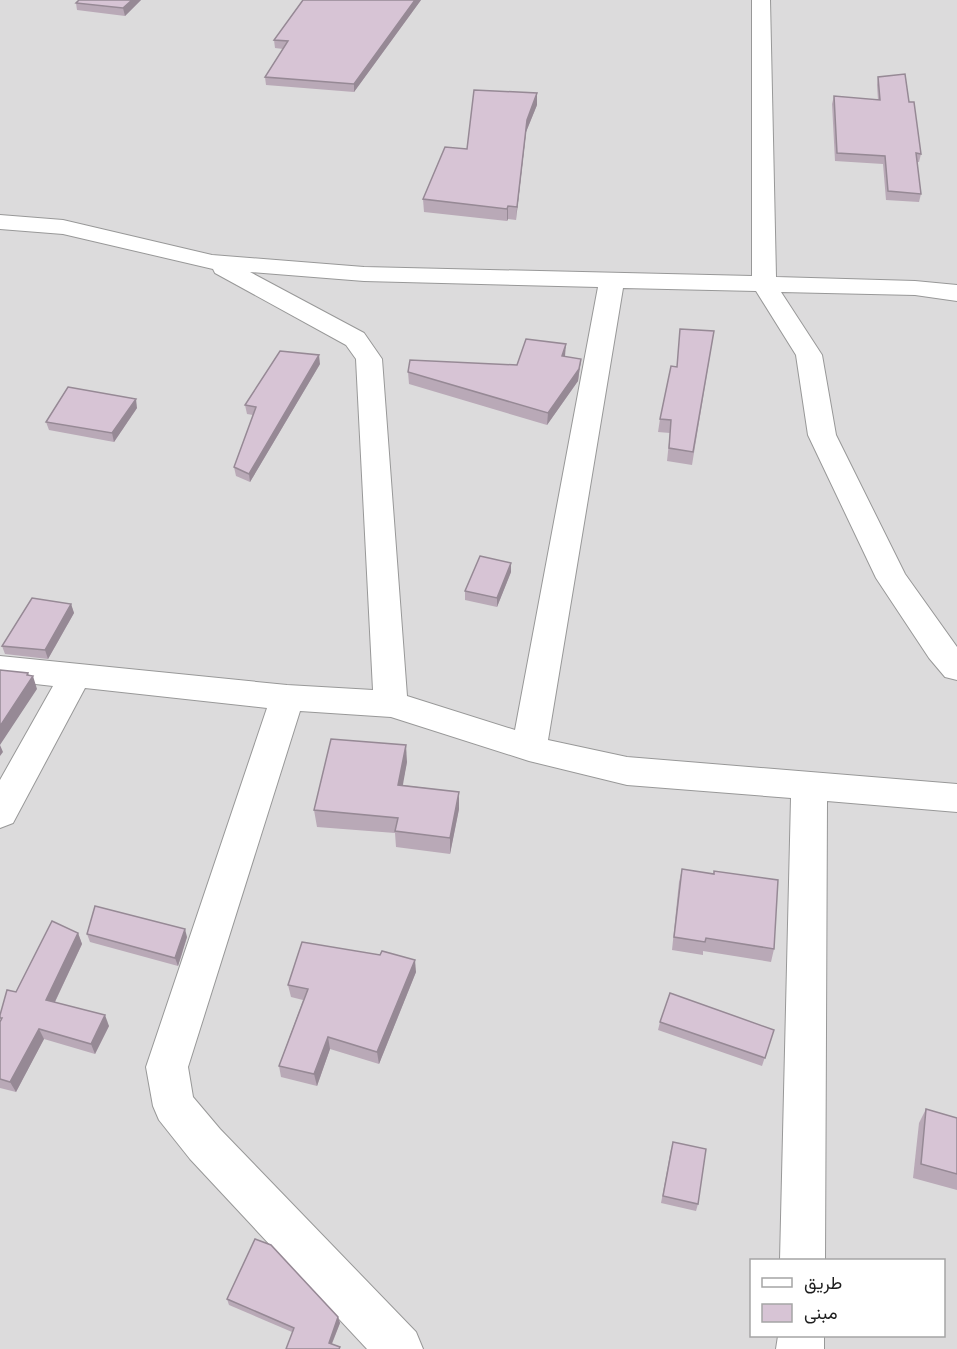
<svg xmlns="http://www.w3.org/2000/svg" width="957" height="1349" font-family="Raleway,Vazirmatn,sans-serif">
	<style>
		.residential { fill: #dcdbdc; fill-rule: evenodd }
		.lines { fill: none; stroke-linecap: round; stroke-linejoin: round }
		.minor-casing { stroke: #989898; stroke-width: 2 }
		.minor { fill: #fff; fill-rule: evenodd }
		.wall { fill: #b9a9b7 }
		.shaded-wall { fill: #968995 }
		.building { fill: #d7c4d5; stroke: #968995; stroke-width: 1.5 }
	</style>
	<rect width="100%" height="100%" fill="#f0e4ec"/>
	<path class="residential" d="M0,0H957V1349H0ZM752,1260H944V1336H752Z"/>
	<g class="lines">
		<g class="minor-casing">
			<g id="minor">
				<path d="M752,0H770L776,277L915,281L957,285V301L915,295L781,292L822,355L836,435L905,574L957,647V680L945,677L929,658L876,578L808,435L796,355L756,291L623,288L548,740L627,757L957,784V812L827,801L825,1260H780L791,798L627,785L529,761L391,717L300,711L188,1067L193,1097L220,1129L416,1332L423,1349H367L190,1159L159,1120L153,1106L146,1067L267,708L85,688L13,823L0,828V780L53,686L0,680V656L287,685L373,690L356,359L346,345L215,273L213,269L63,234L0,229V215L63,220L212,255L364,267L752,276ZM250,272L364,281L598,287L515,730L407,696L382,359L364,333Z"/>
				<polygon points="778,1336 824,1336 824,1349 776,1349"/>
			</g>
		</g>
		<use href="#minor" class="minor"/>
	</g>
	<g class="wall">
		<polygon points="141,0 125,16 77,10 76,3"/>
		<polygon points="303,0 421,0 354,92 266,85 265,77 283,49 275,48 274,40"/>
		<polygon points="878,77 909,102 921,154 919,162 917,162 921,194 919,202 886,200 883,164 835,161 832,104 834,96 878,100 877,85"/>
		<polygon points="537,105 526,132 516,220 508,219 507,221 424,212 423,199 467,149"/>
		<polygon points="714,331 692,465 667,461 670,433 658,432 660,419"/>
		<polygon points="565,357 581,359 578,381 547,425 409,384 408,372 517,365"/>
		<polygon points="320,364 250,482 236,476 234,467 253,415 247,414 245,405"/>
		<polygon points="137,408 114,442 49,430 46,422"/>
		<polygon points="511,572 497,607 465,600 465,591"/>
		<polygon points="71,604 74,613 48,659 5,654 2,646"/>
		<polygon points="407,762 402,785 459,792 459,809 450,854 396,847 395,833 317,827 314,810"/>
		<polygon points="682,869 774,949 771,962 703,951 703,955 672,950 679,882"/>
		<polygon points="78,933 82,944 55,1002 109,1026 95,1054 44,1039 16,1092 0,1088 0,1022 1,1020 0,1015 16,992"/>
		<polygon points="87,934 187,937 178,966 90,942"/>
		<polygon points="416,972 379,1064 330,1049 317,1086 281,1077 279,1066 303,1000 291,997 288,985"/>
		<polygon points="660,1022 774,1030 762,1066 658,1030"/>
		<polygon points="926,1109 957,1118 957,1190 913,1178 919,1123"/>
		<polygon points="671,1149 698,1204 696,1211 661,1203"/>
		<polygon points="227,1299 338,1317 340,1323 332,1344 292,1332 229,1305"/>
	</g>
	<g class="shaded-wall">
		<polygon points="132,0 141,0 125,16 123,8"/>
		<polygon points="415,0 421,0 354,92 354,84"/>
		<polygon points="537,93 537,105 526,132 516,220 517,207 527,120"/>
		<polygon points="508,206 508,219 507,221 507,209"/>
		<polygon points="566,344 565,356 562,356"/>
		<polygon points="319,355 320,364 250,482 249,474"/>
		<polygon points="581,359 578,381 547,425 548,413"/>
		<polygon points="136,399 137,408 114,442 112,433"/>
		<polygon points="511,563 511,572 497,607 497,598"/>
		<polygon points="71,604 74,613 48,659 45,650"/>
		<polygon points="28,673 30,680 33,676 37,689 0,745 3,752 0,756 0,726"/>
		<polygon points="406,745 407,762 400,801 398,785"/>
		<polygon points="459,792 459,809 450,854 450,838"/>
		<polygon points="185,929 187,937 178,966 175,958"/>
		<polygon points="78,933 82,944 51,1010 46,1000"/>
		<polygon points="415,960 416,972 379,1064 377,1052"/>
		<polygon points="105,1015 109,1026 95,1054 91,1044"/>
		<polygon points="39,1029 44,1039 16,1092 10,1082"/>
		<polygon points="328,1037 330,1049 317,1086 314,1074"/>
		<polygon points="338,1317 340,1323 330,1348 329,1343"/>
	</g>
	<g class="building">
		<polygon points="79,0 132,0 123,8 76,3"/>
		<polygon points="303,0 415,0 354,84 265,77 288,41 274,40"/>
		<polygon points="905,74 909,102 914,102 921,154 916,153 921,194 888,191 885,156 837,153 834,96 880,100 878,77"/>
		<polygon points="474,90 537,93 527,120 517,207 508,206 507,209 423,199 445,147 467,149"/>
		<polygon points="680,329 714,331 693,452 669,448 671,420 660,419 671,366 677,367"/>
		<polygon points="526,339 566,344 562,356 581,359 579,369 548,413 408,372 410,360 517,365"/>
		<polygon points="280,351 319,355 249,474 234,467 256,407 245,405"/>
		<polygon points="68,387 136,399 112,433 46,422"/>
		<polygon points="480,556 511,563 497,598 465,591"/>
		<polygon points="32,598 71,604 45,650 2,646"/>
		<polygon points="0,670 28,673 27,675 33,676 0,726"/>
		<polygon points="331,739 406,745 398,785 459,792 450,838 395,831 398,818 314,810"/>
		<polygon points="682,869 714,874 714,871 778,880 774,949 706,938 705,942 674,937"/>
		<polygon points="95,906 185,929 175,958 87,934"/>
		<polygon points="52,921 78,933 46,1000 105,1015 91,1044 39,1029 10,1082 0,1079 0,1022 2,1018 0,1018 0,1015 7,990 16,992"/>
		<polygon points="302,942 380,955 382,951 415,960 377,1052 328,1037 314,1074 279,1066 308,989 288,985"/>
		<polygon points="670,993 774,1030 765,1058 660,1022"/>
		<polygon points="926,1109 957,1118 957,1174 921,1164"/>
		<polygon points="673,1142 706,1149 698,1204 663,1196"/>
		<polygon points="255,1239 271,1245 338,1317 329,1343 340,1347 339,1349 286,1349 294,1328 227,1299"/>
	</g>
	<rect x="750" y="1259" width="195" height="78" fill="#ffffff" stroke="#a5a5a5" stroke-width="1.5"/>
	<rect x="762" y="1278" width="30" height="9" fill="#ffffff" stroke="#a5a5a5" stroke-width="1.5"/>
	<text x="804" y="1289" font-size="18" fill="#1e1e1e">طريق</text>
	<rect x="762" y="1304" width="30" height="18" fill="#d7c4d5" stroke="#a5a5a5" stroke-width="1.5"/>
	<text x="804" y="1319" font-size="18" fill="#1e1e1e">مبنى</text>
</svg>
